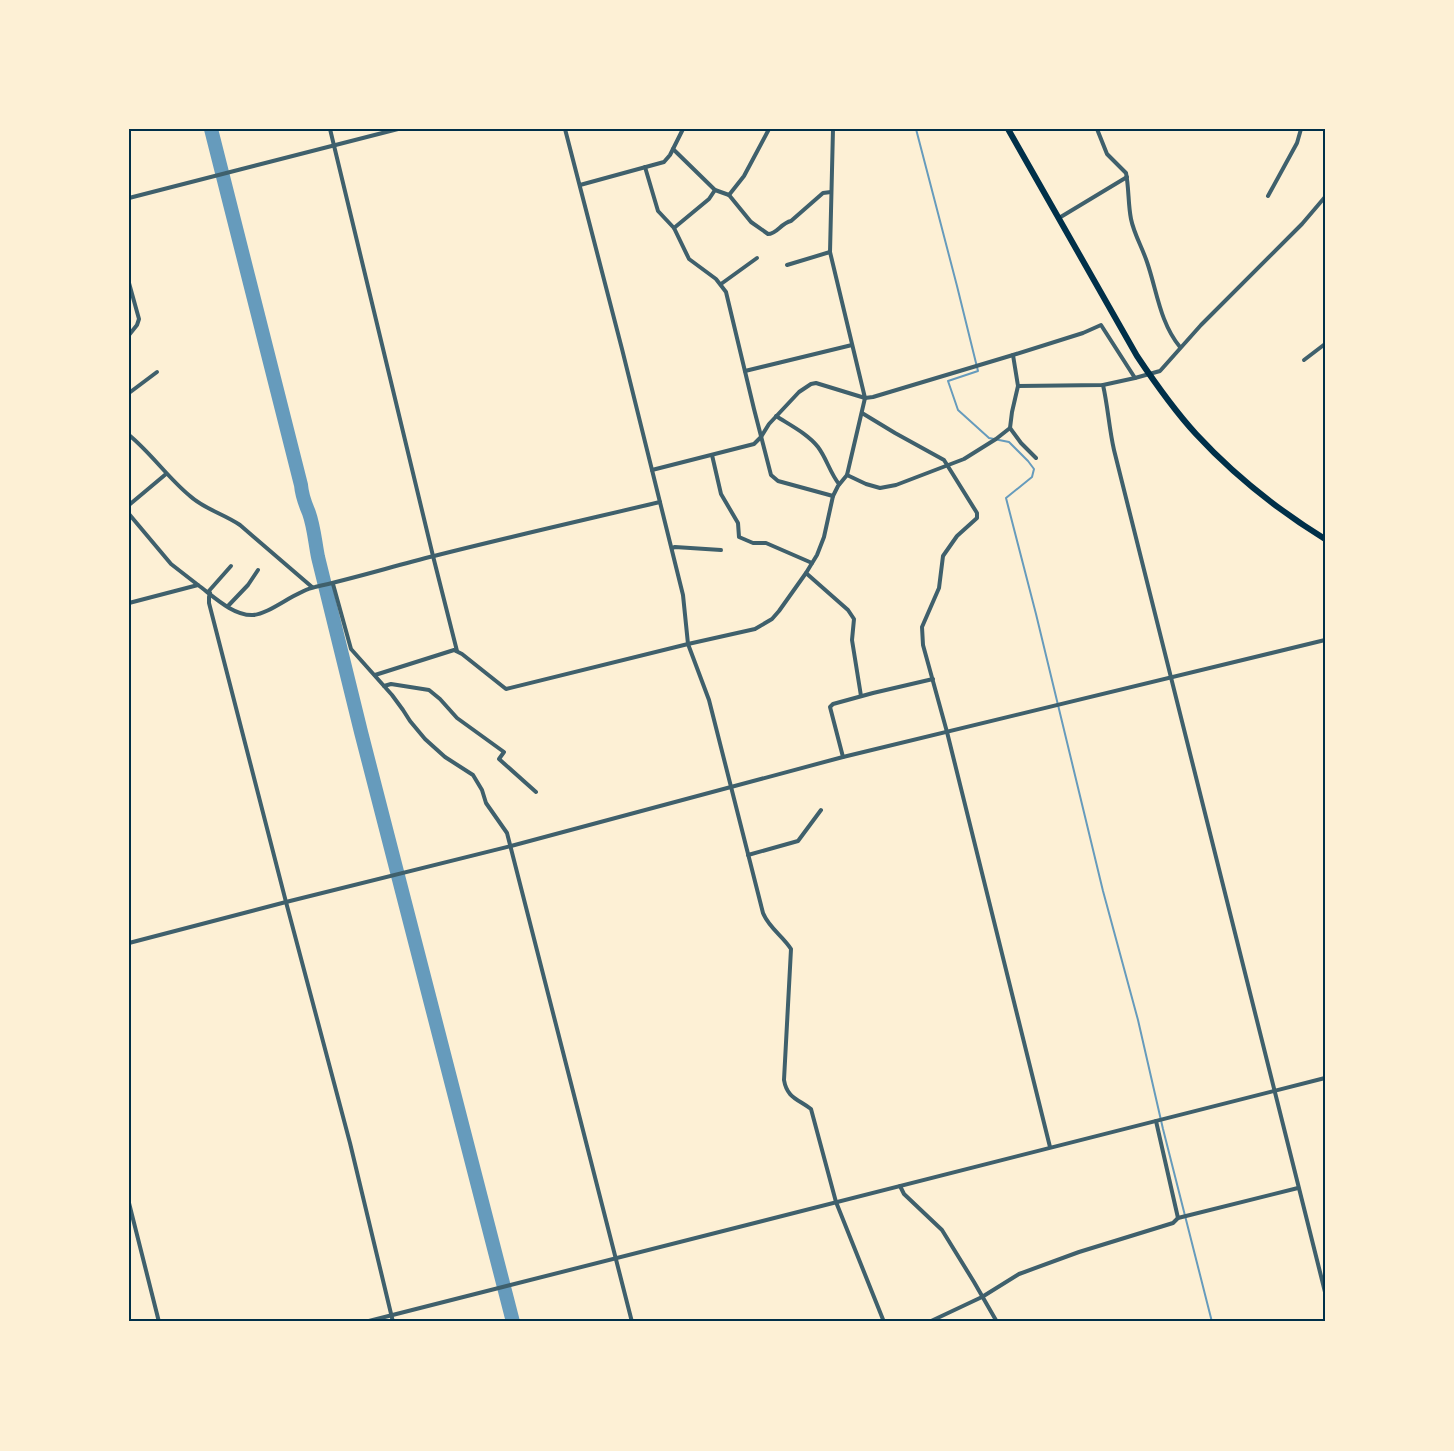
<svg xmlns="http://www.w3.org/2000/svg" width="1454" height="1451" font-family="'Libre Baskerville',serif">
	<style>
		.lines { fill: none; stroke-linecap: round; stroke-linejoin: round }
		.stream { stroke: #669bbc; stroke-width: 2 }
		.river { stroke: #669bbc; stroke-width: 14 }
		.minor { stroke: #3f606c; stroke-width: 4 }
		.trunk { stroke: #003049; stroke-width: 6 }
		.neatline { fill: none; stroke: #003049; stroke-width: 2 }
	</style>
	<rect width="100%" height="100%" fill="#fdf0d5"/>
	<g class="lines">
		<polyline class="stream" points="916,129 957,286 978,371 948,381 958,410 989,438 1009,442 1028,461 1034,469 1032,477 1006,498 1036,614 1103,891 1138,1020 1163,1129 1212,1322"/>
		<path class="river" d="M211,129L301,485C302,497 305,503 309,513C314,527 315,542 318,557L361,732L513,1322"/>
		<g class="minor">
			<polyline points="330,129 433,556 457,651"/>
			<path d="M565,129L622,349L683,595L688,644L709,700L763,913C769,928 783,936 791,949L784,1080C787,1098 798,1099 811,1109L836,1202L884,1322"/>
			<path d="M1097,129L1107,154L1126,173C1129,188 1128,204 1131,219C1134,234 1142,247 1147,262C1157,291 1160,323 1180,347"/>
			<polyline points="673,149 715,190 729,195 744,176 769,129"/>
			<polyline points="645,167 658,211 674,228 689,259 716,279 726,292 754,409 771,475 778,481 833,496"/>
			<polyline points="580,185 664,162 670,155 683,129"/>
			<path d="M729,195L751,222L768,234C777,234 781,223 791,221L823,193L831,192"/>
			<polyline points="1268,196 1297,143 1301,129"/>
			<polyline points="129,198 398,129"/>
			<polyline points="1059,218 1127,177"/>
			<polyline points="674,228 709,199 715,190"/>
			<polyline points="787,265 830,252"/>
			<polyline points="129,283 139,319 137,325 129,335"/>
			<polyline points="721,284 757,258"/>
			<polyline points="1304,360 1325,344"/>
			<polyline points="745,371 852,345"/>
			<path d="M1103,385C1108,407 1109,428 1114,450L1325,1292"/>
			<polyline points="1018,386 1103,385 1135,378 1160,371 1201,325 1302,224 1325,197"/>
			<polyline points="129,393 157,372"/>
			<polyline points="862,413 895,433 944,460 977,513 977,518 957,536 943,556 939,588 922,627 923,645 947,732 1050,1147"/>
			<path d="M776,416C790,425 808,434 818,447C827,459 830,473 839,484"/>
			<polyline points="1010,428 1021,443 1036,458"/>
			<path d="M129,435C152,454 168,478 190,496C204,509 224,514 240,525L312,587"/>
			<polyline points="712,455 721,494 738,523 739,537 753,543 766,543 812,563"/>
			<polyline points="652,470 754,444 761,437 769,424 799,392 811,384 816,383 865,398 873,397 1013,355 1083,333 1101,325 1135,378"/>
			<polyline points="847,475 866,484 880,488 896,485 964,459 996,439 1010,428 1012,412 1018,386 1013,355"/>
			<polyline points="129,505 166,474"/>
			<polyline points="129,514 171,564 198,585"/>
			<polyline points="672,548 675,547 721,550"/>
			<polyline points="806,573 848,610 854,619 852,640 861,696"/>
			<polyline points="333,584 351,649 392,695 403,710 410,721 425,739 445,757 473,775 482,790 486,803 507,833 632,1322"/>
			<polyline points="208,592 231,566"/>
			<polyline points="210,593 209,597 209,603 286,902 350,1143 393,1322"/>
			<path d="M129,603L198,585C213,596 233,616 253,615C270,614 295,591 315,587C355,578 394,566 434,556C509,537 584,520 660,502"/>
			<polyline points="228,606 248,585 258,570"/>
			<polyline points="375,675 454,650 462,654 506,689 688,644 755,629 772,619 779,611 806,573 817,555 824,537 833,496 838,486 847,475 865,398 830,252 833,129"/>
			<polyline points="384,686 391,684 429,690 440,699 457,718 504,752 499,759 536,792"/>
			<polyline points="843,757 830,707 833,704 873,693 933,679"/>
			<polyline points="748,855 798,841 821,810"/>
			<polyline points="129,943 286,902 511,846 843,757 1325,640"/>
			<polyline points="1156,1121 1178,1218"/>
			<polyline points="900,1186 904,1194 942,1230 974,1282 997,1322"/>
			<polyline points="129,1203 159,1322"/>
			<polyline points="365,1322 1325,1078"/>
			<polyline points="929,1322 982,1297 1019,1274 1079,1252 1173,1223 1178,1218 1298,1188"/>
		</g>
		<path class="trunk" d="M1008,129L1137,356C1155,383 1174,410 1196,434C1233,474 1278,510 1325,539"/>
	</g>
	<rect width="1454" height="1451" fill="none" stroke="#fdf0d5" stroke-width="261"/>
	<rect x="130" y="130" width="1194" height="1190" class="neatline"/>
</svg>
